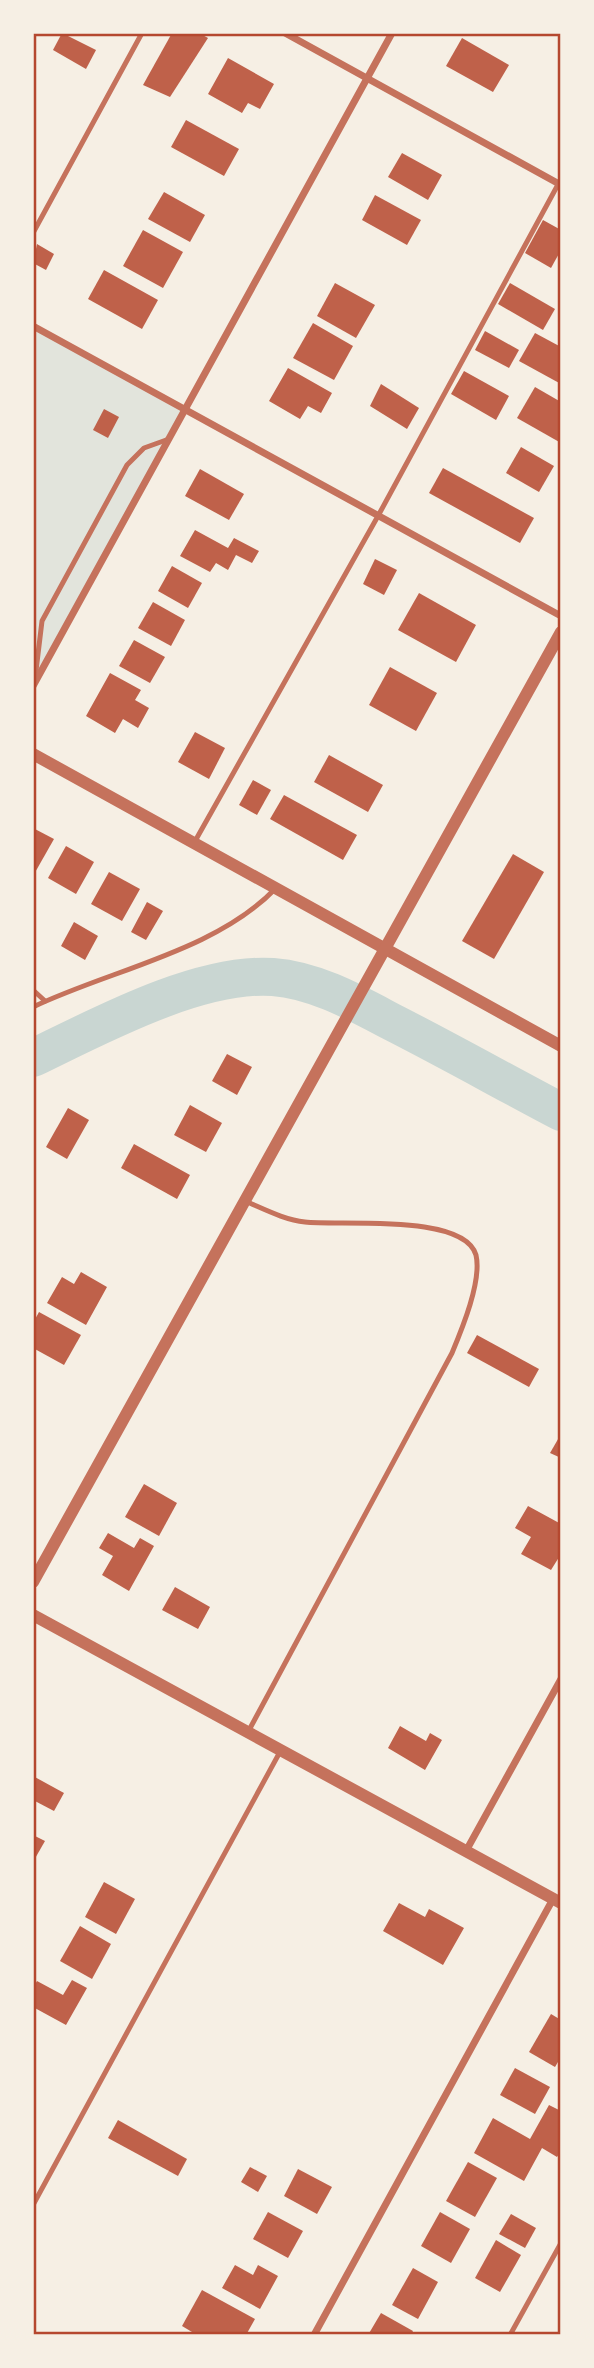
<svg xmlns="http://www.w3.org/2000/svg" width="594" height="2368" font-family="Ubuntu,sans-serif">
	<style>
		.green { fill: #e2e4dc }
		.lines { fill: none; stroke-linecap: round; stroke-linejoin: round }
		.river { stroke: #c9d6d2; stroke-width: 38 }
		.building { fill: #bf614a }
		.service { stroke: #c5725c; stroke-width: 5 }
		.minor { stroke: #c5725c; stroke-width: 7 }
		.tertiary { stroke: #c5725c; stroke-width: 12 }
		.neatline { fill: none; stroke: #b5482f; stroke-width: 2.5 }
	</style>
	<rect width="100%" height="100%" fill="#f6efe4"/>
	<polygon class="green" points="33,326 186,410 33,686"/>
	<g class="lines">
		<path class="river" d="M33,1058C99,1026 199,972 273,977C315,980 356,1003 392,1022C449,1051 504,1082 561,1112"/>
	</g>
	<g class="building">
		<polygon points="62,33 96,50 86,69 53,50"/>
		<polygon points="172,33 199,33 208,38 170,97 143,85"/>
		<polygon points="462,38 509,65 493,92 446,66"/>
		<polygon points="228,58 274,84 260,109 248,103 242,113 208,94"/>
		<polygon points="186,120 239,149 224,176 171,147"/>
		<polygon points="402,153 442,175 428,200 388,177"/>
		<polygon points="164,192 205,215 190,242 148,219"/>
		<polygon points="375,195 421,220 407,245 362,220"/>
		<polygon points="543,220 561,230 561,250 551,268 525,253"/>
		<polygon points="143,230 183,252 163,288 123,266"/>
		<polygon points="37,244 54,254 46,270 33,263"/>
		<polygon points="104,270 158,300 142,329 88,299"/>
		<polygon points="335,283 375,305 356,338 317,316"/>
		<polygon points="510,283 555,309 543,330 498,304"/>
		<polygon points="313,323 353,346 334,380 293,358"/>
		<polygon points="485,331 519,350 509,368 475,350"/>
		<polygon points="535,333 561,347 561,384 519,361"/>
		<polygon points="288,368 332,393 321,413 308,406 300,419 269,401"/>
		<polygon points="464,371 509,396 496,420 451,394"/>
		<polygon points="381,384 419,408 407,429 370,406"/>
		<polygon points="535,387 561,402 561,443 517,418"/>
		<polygon points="104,409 119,417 108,438 93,430"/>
		<polygon points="521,447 554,466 539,492 506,473"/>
		<polygon points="443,468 534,518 520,543 429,493"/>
		<polygon points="200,469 244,494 229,520 185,496"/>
		<polygon points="195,530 228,548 234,538 259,551 252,563 236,555 228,570 216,563 210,572 180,556"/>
		<polygon points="375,559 397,570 384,595 363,584"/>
		<polygon points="172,566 202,583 188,608 158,591"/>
		<polygon points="419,593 476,625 456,662 398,630"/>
		<polygon points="153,602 185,620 171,646 138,628"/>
		<polygon points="134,640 165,657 150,683 119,666"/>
		<polygon points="390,667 437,693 416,731 369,705"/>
		<polygon points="110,673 141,690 135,700 149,708 138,728 123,719 115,733 86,716"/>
		<polygon points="195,732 225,748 209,779 178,762"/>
		<polygon points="329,755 383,785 368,812 314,782"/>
		<polygon points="253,780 271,790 257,815 239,805"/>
		<polygon points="284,795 357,835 343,860 270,819"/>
		<polygon points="33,828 54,839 33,876"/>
		<polygon points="66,846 94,862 76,894 48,878"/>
		<polygon points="513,854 544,872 494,959 462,941"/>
		<polygon points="109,872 140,889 122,921 91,904"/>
		<polygon points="147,902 163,911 146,940 131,932"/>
		<polygon points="74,922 98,936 85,960 61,946"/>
		<polygon points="227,1054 252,1067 237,1095 212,1081"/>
		<polygon points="190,1105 222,1123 206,1152 174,1135"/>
		<polygon points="68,1108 89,1120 67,1159 46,1147"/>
		<polygon points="134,1144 190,1175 177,1199 121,1168"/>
		<polygon points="81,1272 107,1287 86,1325 47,1303 62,1277 74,1284"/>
		<polygon points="39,1312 81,1335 64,1365 33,1348 33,1323"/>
		<polygon points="477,1335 539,1369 529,1387 467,1353"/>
		<polygon points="561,1434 561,1458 550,1453"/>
		<polygon points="144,1484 177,1503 159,1536 125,1517"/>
		<polygon points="528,1506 561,1524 561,1554 551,1570 521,1554 531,1537 515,1528"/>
		<polygon points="108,1533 134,1548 140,1538 154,1546 129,1591 102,1575 113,1556 99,1548"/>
		<polygon points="175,1587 210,1607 198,1629 162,1610"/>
		<polygon points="400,1726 426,1741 430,1733 442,1740 425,1770 388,1748"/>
		<polygon points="33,1776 64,1793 54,1811 33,1800"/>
		<polygon points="33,1835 45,1841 33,1862"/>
		<polygon points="104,1882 135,1899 116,1934 85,1917"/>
		<polygon points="399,1903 425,1917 429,1909 464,1928 443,1965 383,1931"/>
		<polygon points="80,1926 111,1944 92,1979 60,1961"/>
		<polygon points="72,1980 87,1988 66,2025 33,2007 33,1988 37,1981 63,1995"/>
		<polygon points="551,2014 561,2020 561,2057 555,2067 529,2052"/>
		<polygon points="515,2068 550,2087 535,2114 500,2095"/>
		<polygon points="549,2105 561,2111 561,2151 557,2157 542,2148 524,2181 474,2153 493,2118 530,2139"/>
		<polygon points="118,2120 187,2159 178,2176 108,2138"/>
		<polygon points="468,2162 497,2178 475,2217 446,2201"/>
		<polygon points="250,2167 267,2176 258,2192 241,2182"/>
		<polygon points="298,2169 332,2187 317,2214 284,2196"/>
		<polygon points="268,2212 303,2231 288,2258 253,2239"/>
		<polygon points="440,2212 470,2229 451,2263 421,2246"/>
		<polygon points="511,2214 536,2228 525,2248 499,2234"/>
		<polygon points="496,2240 521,2255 500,2292 475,2278"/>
		<polygon points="235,2265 253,2275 258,2265 278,2276 260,2309 222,2288"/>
		<polygon points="413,2268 438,2282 418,2319 392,2305"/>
		<polygon points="202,2290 255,2319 246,2335 197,2335 182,2326"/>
		<polygon points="381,2313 413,2331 411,2335 368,2335"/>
	</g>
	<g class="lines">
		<g class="service">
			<polyline points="33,233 142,33"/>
			<polyline points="35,679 42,621 127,465 144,448 169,439"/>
			<polyline points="194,843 378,516 561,179"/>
			<polyline points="33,990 45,1001"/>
			<path d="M33,1007C110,970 216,951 276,888"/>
			<path d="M245,1201C264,1209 285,1220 305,1222C340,1226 464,1213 476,1255C482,1281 462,1329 452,1353L248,1732"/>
			<polyline points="33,2205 281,1750"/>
			<polyline points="510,2335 561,2243"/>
		</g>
		<g class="minor">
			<polyline points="285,33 561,185"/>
			<polyline points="33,326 561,616"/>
			<polyline points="33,686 392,33"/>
			<polyline points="466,1851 561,1679"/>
			<polyline points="314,2335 553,1899"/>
		</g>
		<g class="tertiary">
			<polyline points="33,754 561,1046"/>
			<polyline points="33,1582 561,632"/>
			<polyline points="33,1615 561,1903"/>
		</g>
	</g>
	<rect width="594" height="2368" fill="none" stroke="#f6efe4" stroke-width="70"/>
	<rect x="35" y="35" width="524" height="2298" class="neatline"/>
</svg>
